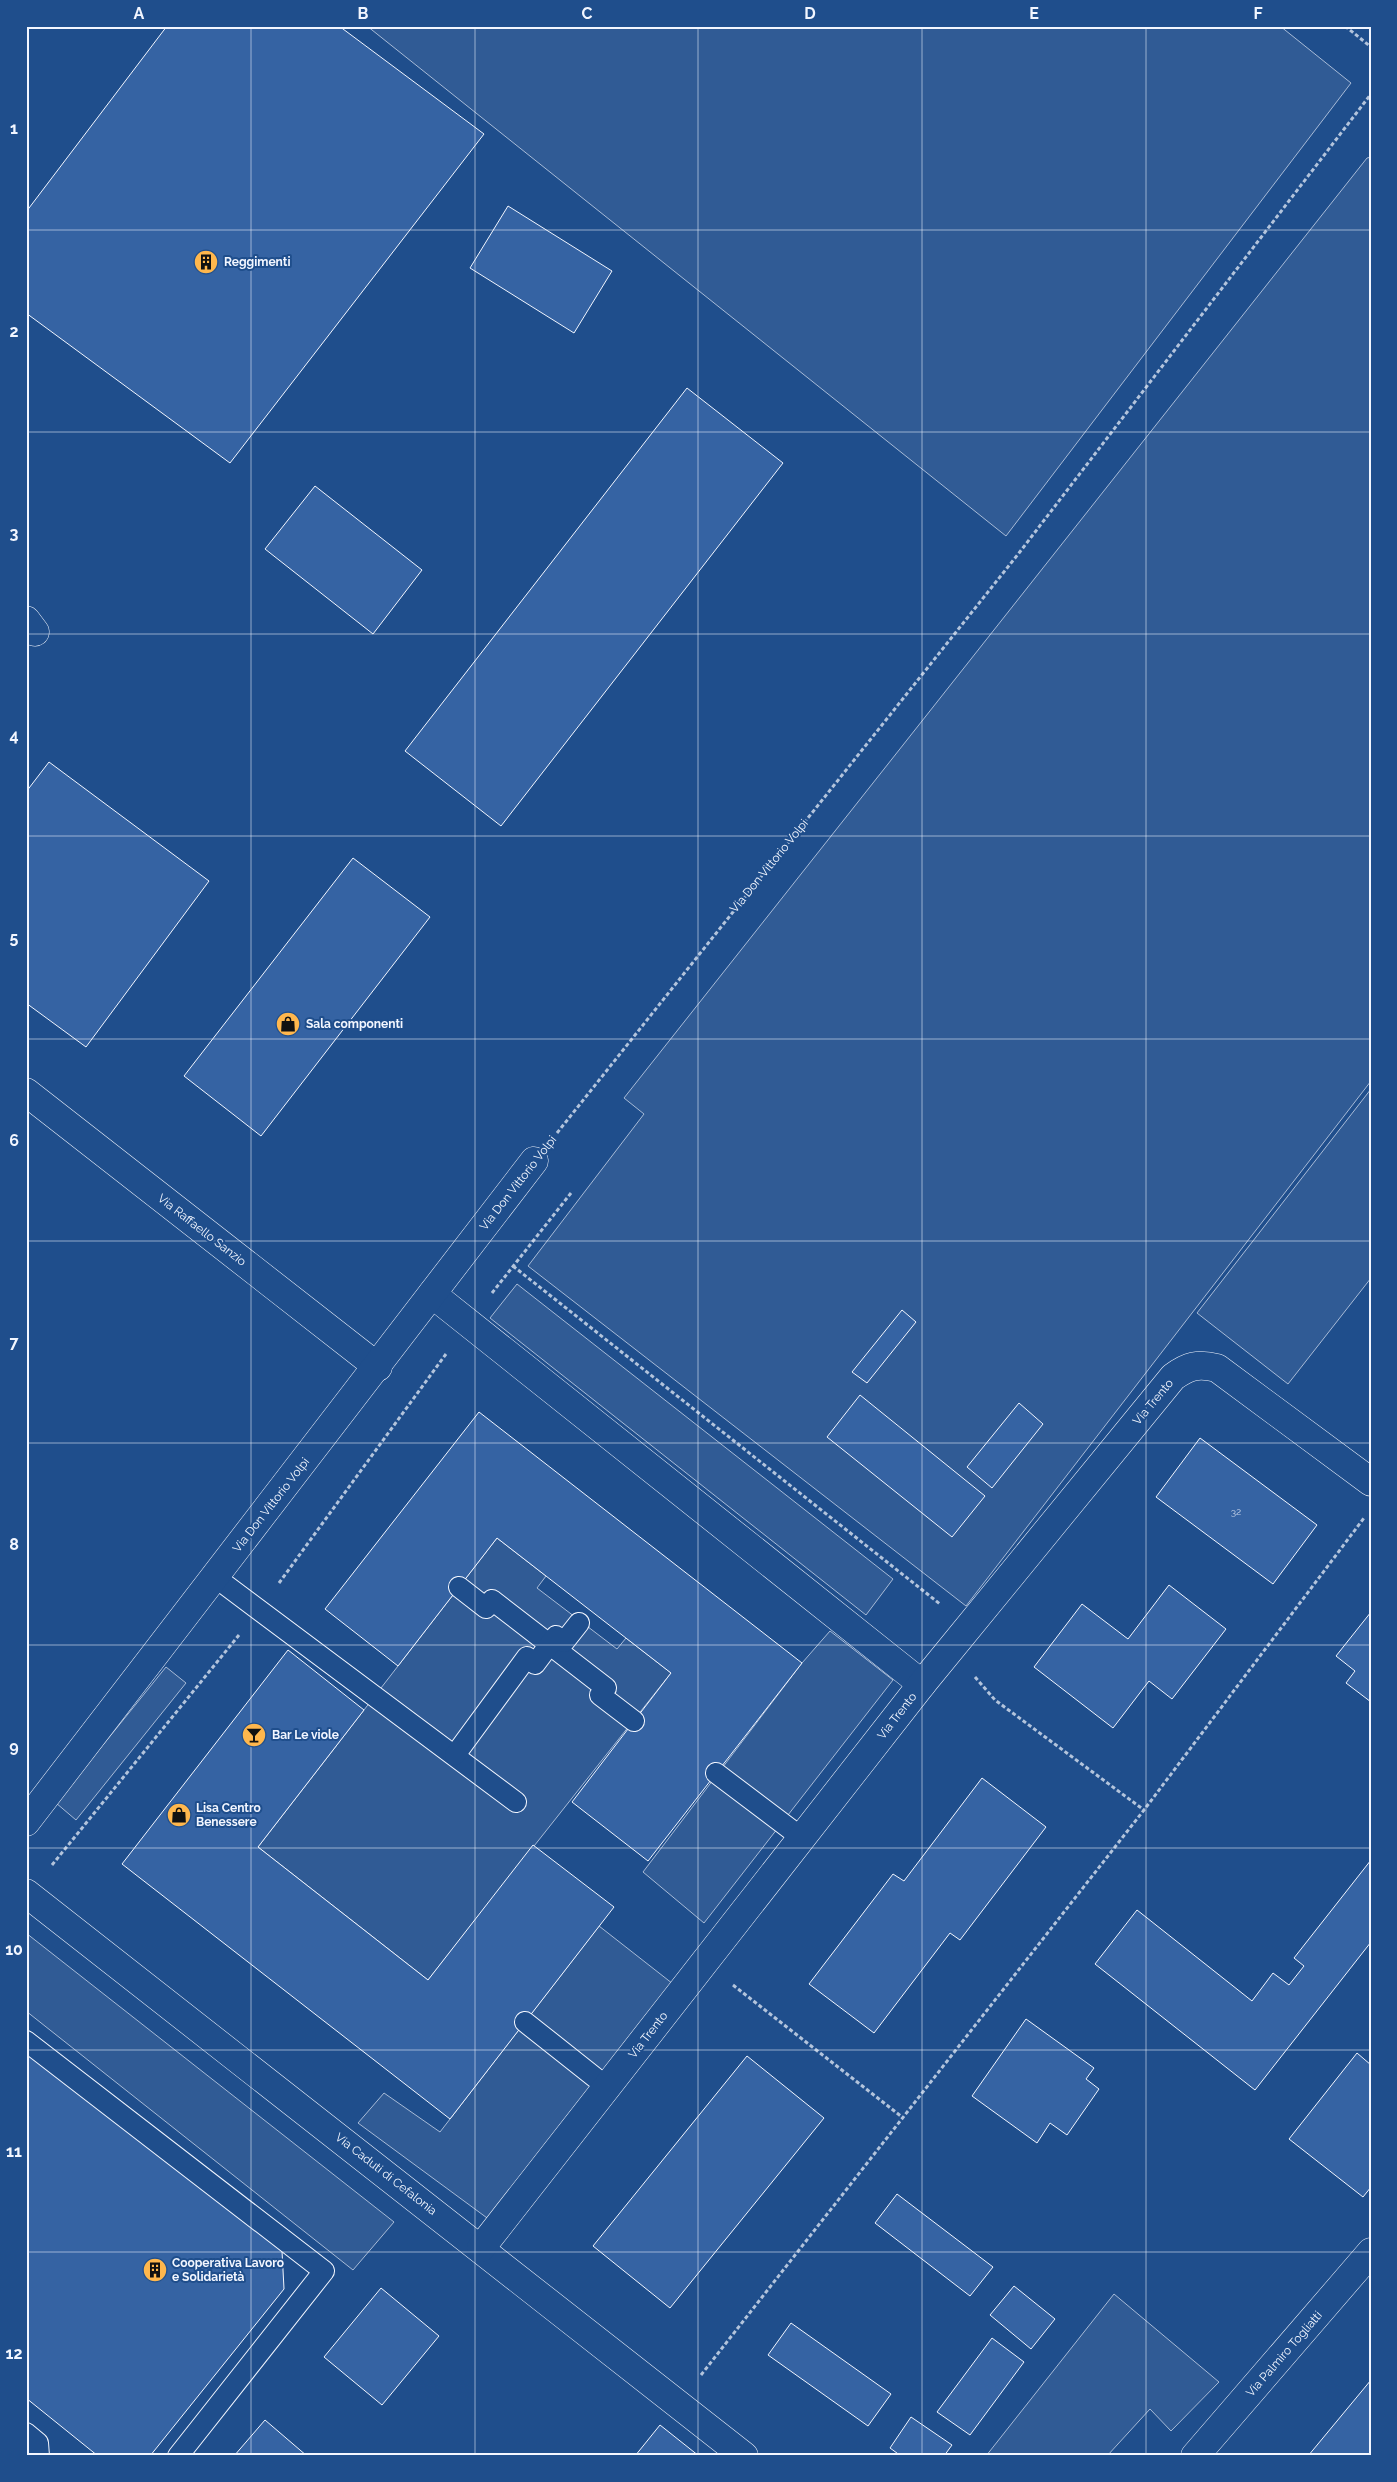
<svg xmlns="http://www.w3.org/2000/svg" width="1397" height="2482" font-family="Raleway,sans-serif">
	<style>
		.built { fill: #305b95; stroke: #a8bbd7 }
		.building { fill: #3563a3; stroke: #f2f6ff }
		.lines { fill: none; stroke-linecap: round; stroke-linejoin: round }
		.service-casing { stroke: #f2f6ff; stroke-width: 22 }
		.minor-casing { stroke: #f2f6ff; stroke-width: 29 }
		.path { stroke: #b3c4dc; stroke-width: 3; stroke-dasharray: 4 2.5; stroke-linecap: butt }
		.service { stroke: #1f4e8c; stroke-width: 20 }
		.minor { stroke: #1f4e8c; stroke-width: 28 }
		.grid { fill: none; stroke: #f2f6ff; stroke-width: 1; stroke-opacity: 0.55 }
		.labels { text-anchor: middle; stroke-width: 4; stroke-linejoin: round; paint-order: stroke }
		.number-label { font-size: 10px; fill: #c3d1e8 }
		.poi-label { font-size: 12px; font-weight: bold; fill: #f2f6ff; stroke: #1f4e8c; text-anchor: start }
		.street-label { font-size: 12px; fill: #f2f6ff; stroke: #1f4e8c }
		.neatline { fill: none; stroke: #f2f6ff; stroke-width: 2 }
		.grid-label { font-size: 16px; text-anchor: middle; font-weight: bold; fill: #f2f6ff }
	</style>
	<rect width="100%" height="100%" fill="#1f4e8c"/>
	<g class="built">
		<polygon points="367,26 1280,26 1351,83 1006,536"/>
		<polygon points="1371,157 1371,1081 966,1606 528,1266 644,1114 624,1098 1367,158"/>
		<polygon points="1371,1089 1371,1278 1288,1384 1197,1313"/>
		<polygon points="517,1284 893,1579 866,1615 490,1318"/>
		<polygon points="497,1538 546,1576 537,1588 617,1649 626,1638 671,1673 428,1980 258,1847"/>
		<polygon points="830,1631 893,1680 704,1923 643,1872 802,1663"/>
		<polygon points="166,1667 186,1683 76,1820 56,1803"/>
		<polygon points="599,1926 682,1991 498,2226 358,2123 384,2093 440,2132"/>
		<polygon points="26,1933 394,2222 353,2270 26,2011"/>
		<polygon points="1114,2294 1219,2382 1171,2431 1150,2409 1107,2456 986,2456"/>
	</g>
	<g class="building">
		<polygon points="167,26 339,26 484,134 230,463 26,313 26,212"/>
		<polygon points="508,206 612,271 574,333 470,268"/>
		<polygon points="687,388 783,463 501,826 405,751"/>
		<polygon points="315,486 422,570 373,634 265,549"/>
		<polygon points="49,762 209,881 86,1047 26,1003 26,792"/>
		<polygon points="353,858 430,917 261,1136 184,1076"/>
		<polygon points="902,1310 916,1322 867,1383 852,1372"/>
		<polygon points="860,1395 985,1496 952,1537 827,1437"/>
		<polygon points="1019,1403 1043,1424 992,1488 967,1467"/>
		<polygon points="479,1412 802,1663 648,1861 572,1802 671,1673 497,1538 398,1666 325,1609"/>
		<polygon points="1200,1438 1317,1525 1273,1584 1156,1497"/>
		<polygon points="1169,1585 1226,1629 1172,1699 1149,1681 1113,1728 1034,1667 1082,1604 1128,1639"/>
		<polygon points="1371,1612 1371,1702 1346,1683 1355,1671 1336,1656"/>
		<polygon points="288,1650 364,1710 258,1847 428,1980 533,1845 614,1907 450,2119 122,1864"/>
		<polygon points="982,1778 1046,1827 960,1940 950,1933 874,2033 809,1984 893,1874 904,1881"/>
		<polygon points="1371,1860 1371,1942 1255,2090 1095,1964 1137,1910 1252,2001 1273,1973 1289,1985 1304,1966 1294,1958"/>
		<polygon points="1026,2019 1094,2068 1086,2079 1099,2089 1067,2135 1050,2123 1037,2143 972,2096"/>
		<polygon points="26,2048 282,2251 284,2289 150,2456 98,2456 26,2398"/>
		<polygon points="1357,2053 1371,2065 1371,2187 1363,2197 1289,2139"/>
		<polygon points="747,2056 824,2118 670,2308 593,2246"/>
		<polygon points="897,2194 993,2267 970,2296 875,2223"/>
		<polygon points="1014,2286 1055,2319 1031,2349 990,2315"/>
		<polygon points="381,2288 439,2336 382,2405 324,2357"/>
		<polygon points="791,2323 891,2394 868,2426 768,2355"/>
		<polygon points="992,2338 1024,2362 970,2435 937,2412"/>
		<polygon points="1371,2380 1371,2456 1308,2456"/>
		<polygon points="911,2417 952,2445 944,2456 901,2456 890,2448"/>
		<polygon points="265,2420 307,2456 234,2456"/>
		<polygon points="660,2425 699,2456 635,2456"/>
	</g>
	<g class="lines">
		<g class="service-casing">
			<g id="service">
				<polyline points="215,1577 516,1802"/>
				<polyline points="459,1587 486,1608 492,1600 606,1688 600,1695 634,1721"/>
				<polyline points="455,1755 527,1657 535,1664 556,1636 564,1642 579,1623"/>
				<polyline points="716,1773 802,1838"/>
				<polyline points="525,2022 607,2087"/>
				<polyline points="26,2041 324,2271 178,2456"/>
				<polyline points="26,2433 38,2443 39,2456"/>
			</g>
		</g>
		<g class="minor-casing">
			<g id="minor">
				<polyline points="26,620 35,632"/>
				<polyline points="26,1092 378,1367"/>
				<polyline points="432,1294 922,1684"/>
				<polyline points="26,1822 534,1161"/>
				<polyline points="26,1893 744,2456"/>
				<path d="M481,2248L922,1684L1173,1377C1188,1366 1198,1363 1217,1368L1371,1482"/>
				<polyline points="1195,2456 1371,2252"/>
			</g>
		</g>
		<g class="path">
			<polyline points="1345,26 1371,47"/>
			<polyline points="557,1133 1019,553 1371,94"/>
			<polyline points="513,1266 940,1604"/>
			<polyline points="492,1293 571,1193"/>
			<polyline points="279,1583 446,1354"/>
			<polyline points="975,1677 995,1700 1144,1810"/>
			<polyline points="52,1865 239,1635"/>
			<polyline points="733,1985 902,2117"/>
			<polyline points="701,2375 1144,1810 1364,1518"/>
		</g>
		<use href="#service" class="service"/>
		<use href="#minor" class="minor"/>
	</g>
	<path class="grid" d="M251,26V2456M475,26V2456M698,26V2456M922,26V2456M1146,26V2456M26,230H1371M26,432H1371M26,634H1371M26,836H1371M26,1039H1371M26,1241H1371M26,1443H1371M26,1645H1371M26,1848H1371M26,2050H1371M26,2252H1371"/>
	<defs>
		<g id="building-disc" transform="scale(1.25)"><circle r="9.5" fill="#ffb74d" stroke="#1f4e8c"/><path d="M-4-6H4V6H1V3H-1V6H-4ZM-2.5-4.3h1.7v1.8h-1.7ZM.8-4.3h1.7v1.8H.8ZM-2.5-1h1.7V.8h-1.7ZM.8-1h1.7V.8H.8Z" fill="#111"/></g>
		<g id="shop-disc" transform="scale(1.25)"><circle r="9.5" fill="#ffb74d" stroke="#1f4e8c"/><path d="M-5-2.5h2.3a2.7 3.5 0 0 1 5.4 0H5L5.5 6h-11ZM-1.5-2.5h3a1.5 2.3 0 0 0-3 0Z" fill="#111"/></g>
		<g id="bar-disc" transform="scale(1.25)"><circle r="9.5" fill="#ffb74d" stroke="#1f4e8c"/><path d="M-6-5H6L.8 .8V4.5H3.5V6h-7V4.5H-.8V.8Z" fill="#111"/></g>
	</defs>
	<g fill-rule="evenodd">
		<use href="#building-disc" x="206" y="262"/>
		<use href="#shop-disc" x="288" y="1024"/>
		<use href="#bar-disc" x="254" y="1735"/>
		<use href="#shop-disc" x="179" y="1815"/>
		<use href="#building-disc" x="155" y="2270"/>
	</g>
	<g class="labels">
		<g class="number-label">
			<text x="1236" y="1515">32</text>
		</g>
		<g class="poi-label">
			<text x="224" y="266">Reggimenti</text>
			<text x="306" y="1028">Sala componenti</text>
			<text x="272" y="1739">Bar Le viole</text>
			<text x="196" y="1812">Lisa Centro<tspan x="196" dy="14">Benessere</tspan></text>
			<text x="172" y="2267">Cooperativa Lavoro<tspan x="172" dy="14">e Solidarietà</tspan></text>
		</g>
		<g class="street-label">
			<text transform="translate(769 866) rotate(-51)" y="4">Via Don Vittorio Volpi</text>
			<text transform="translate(518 1183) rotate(-52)" y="4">Via Don Vittorio Volpi</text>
			<text transform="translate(202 1230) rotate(38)" y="4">Via Raffaello Sanzio</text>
			<text transform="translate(1153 1402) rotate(-50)" y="4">Via Trento</text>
			<text transform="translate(271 1505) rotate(-52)" y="4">Via Don Vittorio Volpi</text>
			<text transform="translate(897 1716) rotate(-52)" y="4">Via Trento</text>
			<text transform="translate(648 2035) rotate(-52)" y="4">Via Trento</text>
			<text transform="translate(386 2174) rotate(38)" y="4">Via Caduti di Cefalonia</text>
			<text transform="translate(1284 2354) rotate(-49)" y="4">Via Palmiro Togliatti</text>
		</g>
	</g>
	<rect width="1397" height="2482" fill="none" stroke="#1f4e8c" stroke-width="55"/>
	<rect x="28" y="28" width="1342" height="2426" class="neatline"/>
	<g class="grid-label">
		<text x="139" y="19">A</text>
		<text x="363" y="19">B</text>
		<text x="587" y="19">C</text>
		<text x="810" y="19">D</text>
		<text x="1034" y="19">E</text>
		<text x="1258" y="19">F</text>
		<text x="14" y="134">1</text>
		<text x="14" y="337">2</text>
		<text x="14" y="539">3</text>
		<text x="14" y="741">4</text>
		<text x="14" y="943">5</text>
		<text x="14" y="1146">6</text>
		<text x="14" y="1348">7</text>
		<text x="14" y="1550">8</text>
		<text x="14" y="1752">9</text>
		<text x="14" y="1955">10</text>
		<text x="14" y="2157">11</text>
		<text x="14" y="2359">12</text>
	</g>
</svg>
